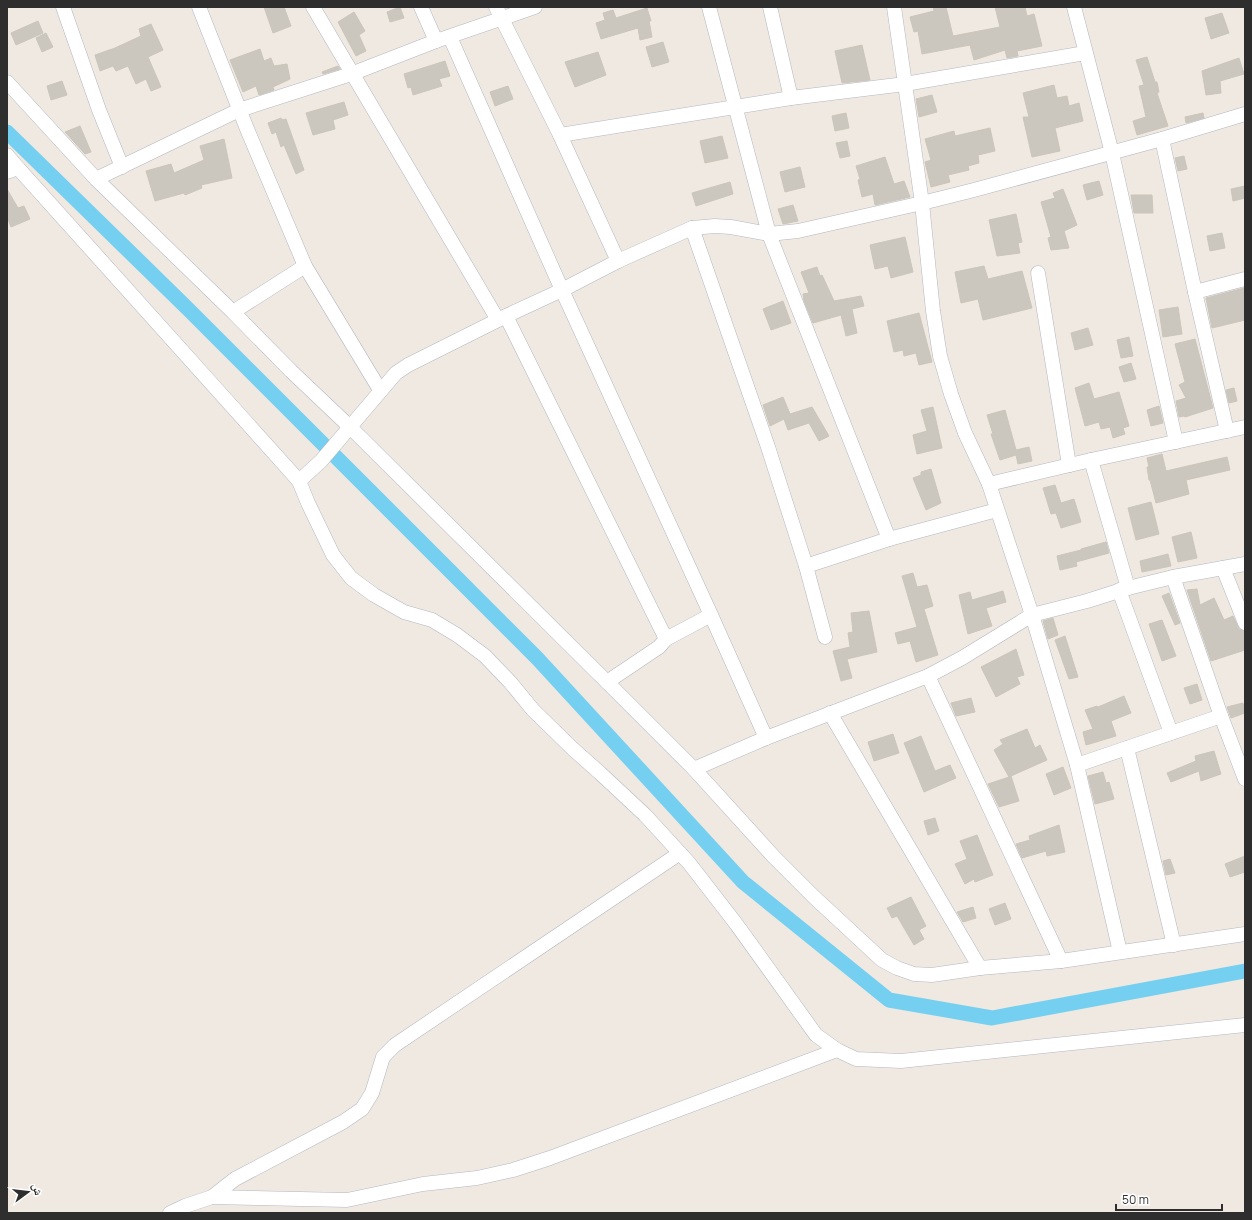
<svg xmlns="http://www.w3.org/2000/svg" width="1252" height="1220" font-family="Manrope,'Noto Naskh Arabic',sans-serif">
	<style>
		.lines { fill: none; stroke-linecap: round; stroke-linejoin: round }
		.canal { stroke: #75cff0; stroke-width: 15 }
		.building { fill: #cbc7bf; stroke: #cbc5ba }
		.minor-casing { stroke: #b4b7c1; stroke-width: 15 }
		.minor { stroke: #fff; stroke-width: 14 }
	</style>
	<rect width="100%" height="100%" fill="#efe9e1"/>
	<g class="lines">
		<polyline class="canal" points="7,132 187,308 537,658 743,882 889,1000 992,1018 1245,971"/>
	</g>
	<g class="building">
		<polygon points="264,7 284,7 291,26 273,33"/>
		<polygon points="400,7 404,18 390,22 387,12"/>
		<polygon points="933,7 946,7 953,36 1000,27 995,7 1025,7 1027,16 1034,14 1042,46 1017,51 1018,56 1007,58 1005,50 974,60 970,45 922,54 918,31 914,32 910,17 934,11"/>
		<polygon points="647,8 651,21 649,21 652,37 640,40 638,28 601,39 596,23 605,20 603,13 613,10 616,18"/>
		<polygon points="354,12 365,31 359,35 366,51 356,56 338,22"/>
		<polygon points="1222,13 1229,33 1211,39 1205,18"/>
		<polygon points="38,21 43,33 16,45 11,33"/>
		<polygon points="151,24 163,50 148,57 161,87 151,91 146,79 136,84 128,66 116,71 113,66 100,71 95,55 115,48 141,36 139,29"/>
		<polygon points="46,33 53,47 42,52 36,38"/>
		<polygon points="663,42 669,62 652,67 646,47"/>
		<polygon points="862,45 870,80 842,83 835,51"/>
		<polygon points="260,49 264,61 271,58 274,66 287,64 290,79 273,87 274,90 259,95 256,86 243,92 230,60"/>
		<polygon points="598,52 606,75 575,87 565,62"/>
		<polygon points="1147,57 1155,82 1157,82 1159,92 1157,93 1168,126 1137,135 1133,121 1146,117 1139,86 1144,85 1136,60"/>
		<polygon points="1239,58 1244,74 1220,81 1221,93 1206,95 1202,71"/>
		<polygon points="445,61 450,76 439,79 442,86 413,95 411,87 408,88 404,74"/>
		<polygon points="338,66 340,69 323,74 322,72"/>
		<polygon points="62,81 67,95 51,100 47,86"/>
		<polygon points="1054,85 1057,98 1067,96 1069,106 1079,103 1083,121 1055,128 1060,151 1032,157 1023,117 1029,117 1023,93"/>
		<polygon points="508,86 513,99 495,106 490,92"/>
		<polygon points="932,95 937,112 919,117 916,99"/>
		<polygon points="344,102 348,115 333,120 335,129 313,135 306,113"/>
		<polygon points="846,113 849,128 835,131 832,116"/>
		<polygon points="1203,113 1204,118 1186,123 1185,117"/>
		<polygon points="281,118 282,120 286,119 304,170 296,174 284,145 281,147 276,132 272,134 268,123"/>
		<polygon points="80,126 91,152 85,154 65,132"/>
		<polygon points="990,128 995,151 978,155 979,163 968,166 969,170 948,175 950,182 931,187 925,162 931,160 925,139 954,131 955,136"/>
		<polygon points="722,136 728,158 705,163 700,141"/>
		<polygon points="224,139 232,178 201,185 202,188 185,195 184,193 155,201 146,171 171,164 174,173 204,160 200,146"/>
		<polygon points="847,141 850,156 840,158 836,143"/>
		<polygon points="1184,156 1187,169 1178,171 1175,158"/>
		<polygon points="885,157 894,184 904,181 910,197 875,205 873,194 862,197 858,180 860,179 856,166"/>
		<polygon points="800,167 805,187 785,192 780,172"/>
		<polygon points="1099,181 1103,195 1087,200 1083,185"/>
		<polygon points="730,182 733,194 696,206 692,193"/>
		<polygon points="1245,186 1245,198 1233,201 1231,189"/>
		<polygon points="7,189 18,208 24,206 30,219 11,227 7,217"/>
		<polygon points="1063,189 1077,225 1064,231 1069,248 1051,250 1048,238 1051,237 1041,202 1055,198 1053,193"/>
		<polygon points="1131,195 1152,195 1153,213 1134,213"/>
		<polygon points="793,205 798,221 783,224 778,209"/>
		<polygon points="1016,214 1022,242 1018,243 1020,253 997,256 989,220"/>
		<polygon points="1222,233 1225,248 1210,251 1207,236"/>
		<polygon points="905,237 913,272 891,278 888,266 875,269 870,245"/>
		<polygon points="984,266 988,279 1022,271 1032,308 983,320 978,299 961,303 955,272"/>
		<polygon points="817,267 820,276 822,275 834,301 861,296 864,306 852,309 857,333 846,336 841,315 813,323 804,301 803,294 809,293 801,272"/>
		<polygon points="1244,288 1245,320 1212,328 1206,298"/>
		<polygon points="783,301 791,323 771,330 763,309"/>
		<polygon points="1178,307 1182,334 1163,337 1159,310"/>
		<polygon points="919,313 932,362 919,365 916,353 904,356 903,350 894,352 887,321"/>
		<polygon points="1088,328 1093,345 1075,350 1071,333"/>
		<polygon points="1129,337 1133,356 1121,358 1117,340"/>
		<polygon points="1195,339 1213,408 1185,417 1184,416 1179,417 1176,401 1186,398 1179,385 1185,382 1175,344"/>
		<polygon points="1131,363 1136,379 1124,382 1119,367"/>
		<polygon points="1089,383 1094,399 1119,392 1129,426 1123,428 1125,434 1113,438 1110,427 1101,429 1099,422 1085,426 1075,388"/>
		<polygon points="1234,388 1237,401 1229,403 1226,390"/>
		<polygon points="783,397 790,414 812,407 829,436 819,441 809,423 788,430 784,419 770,426 763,405"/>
		<polygon points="1159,406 1163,423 1151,426 1147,410"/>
		<polygon points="933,407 942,448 917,454 913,435 927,431 921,410"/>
		<polygon points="1005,410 1016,450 1029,447 1032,461 1018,464 1016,455 1000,460 991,434 993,434 987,415"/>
		<polygon points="1162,454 1166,471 1227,457 1230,470 1186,480 1189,494 1156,503 1150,480 1149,480 1147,467 1149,467 1147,458"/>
		<polygon points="931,469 941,503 926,510 913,478 921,475 921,472"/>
		<polygon points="1055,485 1061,503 1074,499 1081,522 1061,528 1056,513 1051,514 1043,488"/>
		<polygon points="1151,502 1159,534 1136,540 1128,508"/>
		<polygon points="1191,532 1197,558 1178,562 1172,537"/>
		<polygon points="1106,542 1109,553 1076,562 1077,566 1060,570 1057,556 1081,550 1081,549"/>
		<polygon points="1168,554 1171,566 1142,572 1140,561"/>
		<polygon points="913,573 917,587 927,585 933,606 924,609 938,655 916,662 910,641 898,644 895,633 917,627 902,576"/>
		<polygon points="1197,589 1200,605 1214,598 1224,620 1233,616 1239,629 1245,631 1245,650 1211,661 1187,590"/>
		<polygon points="1003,591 1006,602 986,608 992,626 968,634 959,595 970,592 972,600"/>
		<polygon points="1169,593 1180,623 1175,625 1162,596"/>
		<polygon points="869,611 877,652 847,659 852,678 841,681 833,651 850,647 848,633 853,632 851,613"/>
		<polygon points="1053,618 1058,635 1048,639 1043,621"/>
		<polygon points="1162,620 1176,656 1162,661 1149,624"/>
		<polygon points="1065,636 1078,677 1069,679 1055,640"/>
		<polygon points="1016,649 1024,675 1017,677 1020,684 996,697 981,667"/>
		<polygon points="1197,684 1202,700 1190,704 1184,688"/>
		<polygon points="1124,696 1131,713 1111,721 1116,736 1086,745 1083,732 1093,729 1085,710 1097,706 1098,707"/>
		<polygon points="971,698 975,712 956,716 951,703"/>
		<polygon points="1243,703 1245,713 1231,718 1227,707"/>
		<polygon points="1027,729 1035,748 1040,745 1047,760 1011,776 1019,801 999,807 988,784 1009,777 994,750 1003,744 1000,740"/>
		<polygon points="893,734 899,753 874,761 868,742"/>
		<polygon points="921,736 935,771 950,765 956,778 924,792 904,743"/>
		<polygon points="1214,751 1221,774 1201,781 1199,771 1171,782 1167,773 1196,761 1195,756"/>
		<polygon points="1063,767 1071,788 1054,795 1046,774"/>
		<polygon points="1103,772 1106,783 1109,782 1114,799 1095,804 1088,776"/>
		<polygon points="935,818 939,831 928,835 924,821"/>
		<polygon points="1059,825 1065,852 1047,856 1046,851 1022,858 1016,844 1030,840 1029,836"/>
		<polygon points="977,835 993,875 975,882 974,879 965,884 955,864 967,859 960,841"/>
		<polygon points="1245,856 1245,872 1230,877 1225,864"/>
		<polygon points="1170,859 1175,873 1166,875 1163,861"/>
		<polygon points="911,897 926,926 919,930 924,939 914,945 897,916 892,918 887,908"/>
		<polygon points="1005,903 1011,919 995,925 989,909"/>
		<polygon points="973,907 976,918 963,922 957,912"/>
	</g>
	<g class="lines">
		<g class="minor-casing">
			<g id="minor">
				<polyline points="63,7 99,110 122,167"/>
				<polyline points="199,7 247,129 305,266 380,390"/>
				<polyline points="313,7 498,320"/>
				<polyline points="421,7 436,41"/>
				<polyline points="496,7 560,135 618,261"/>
				<polyline points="709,7 769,234 889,539"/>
				<polyline points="770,7 791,98"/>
				<polyline points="894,7 922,203 933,311 940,356 951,394 965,433 989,484 1032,615 1077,765 1120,952"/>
				<polyline points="1074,7 1112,153 1176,442"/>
				<polyline points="450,37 562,290 711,615 766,738"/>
				<polyline points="7,82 96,179 233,312 291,371 350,427 607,682 694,769 774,857 814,897 882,960 897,968 914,974 932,975 980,968 1061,961 1245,934"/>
				<polyline points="560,135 791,98 905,84 1085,53"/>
				<polyline points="1162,139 1195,292 1227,431"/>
				<polyline points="7,155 18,168"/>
				<polyline points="7,172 18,168 299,481 321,461 396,373 408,365 506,316 562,290 618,261 692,228 715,226 731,227 769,234 798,231 922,203 974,190 1162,139 1245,114"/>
				<polyline points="96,179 239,110 351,74 436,41 535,7"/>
				<polyline points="692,228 768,447 806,566 825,637"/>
				<polyline points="1038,273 1069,465"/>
				<polyline points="1195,292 1245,279"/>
				<polyline points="233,312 305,266"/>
				<polyline points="506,316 666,639"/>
				<polyline points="1091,460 1128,588"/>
				<polyline points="299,481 308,503 333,555 351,578 374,595 404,612 432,620 457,635 485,656 510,682 533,710 573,749 600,773 645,815 689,863 737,925 816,1035 837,1050 856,1059 901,1061 1245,1025"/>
				<polyline points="989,484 1091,460 1245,427"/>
				<polyline points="806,566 889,539 997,510"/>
				<polyline points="1223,568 1245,623"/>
				<polyline points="1173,577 1221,716 1245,779"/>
				<polyline points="1119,590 1171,733"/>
				<polyline points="928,676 1061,961"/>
				<polyline points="607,682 659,647 666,639 711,615"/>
				<polyline points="830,713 980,968"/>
				<polyline points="1127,748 1174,945"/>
				<polyline points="1077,765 1221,716"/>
				<polyline points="694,769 766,738 928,676 962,658 1032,615 1087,601 1128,588 1173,577 1245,564"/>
				<polyline points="212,1197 235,1179 343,1122 362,1109 372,1093 383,1057 395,1045 680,853"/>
				<polyline points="170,1213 185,1206 212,1197 347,1200 423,1184 477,1178 513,1170 550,1158 837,1050"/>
			</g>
		</g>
		<use href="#minor" class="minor"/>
	</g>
	<rect width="1252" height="1220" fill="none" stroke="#2e2e2e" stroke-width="16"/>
	<g transform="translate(28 1192) rotate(75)" stroke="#ffffff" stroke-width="3" paint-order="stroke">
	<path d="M0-3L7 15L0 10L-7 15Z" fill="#2e2e2e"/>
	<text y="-6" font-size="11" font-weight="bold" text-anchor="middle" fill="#2e2e2e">ش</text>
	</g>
	<path d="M1116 1204v6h106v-6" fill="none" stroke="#2e2e2e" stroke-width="2"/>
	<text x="1122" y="1204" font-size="12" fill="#2e2e2e" stroke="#ffffff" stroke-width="3" paint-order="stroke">50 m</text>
</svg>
